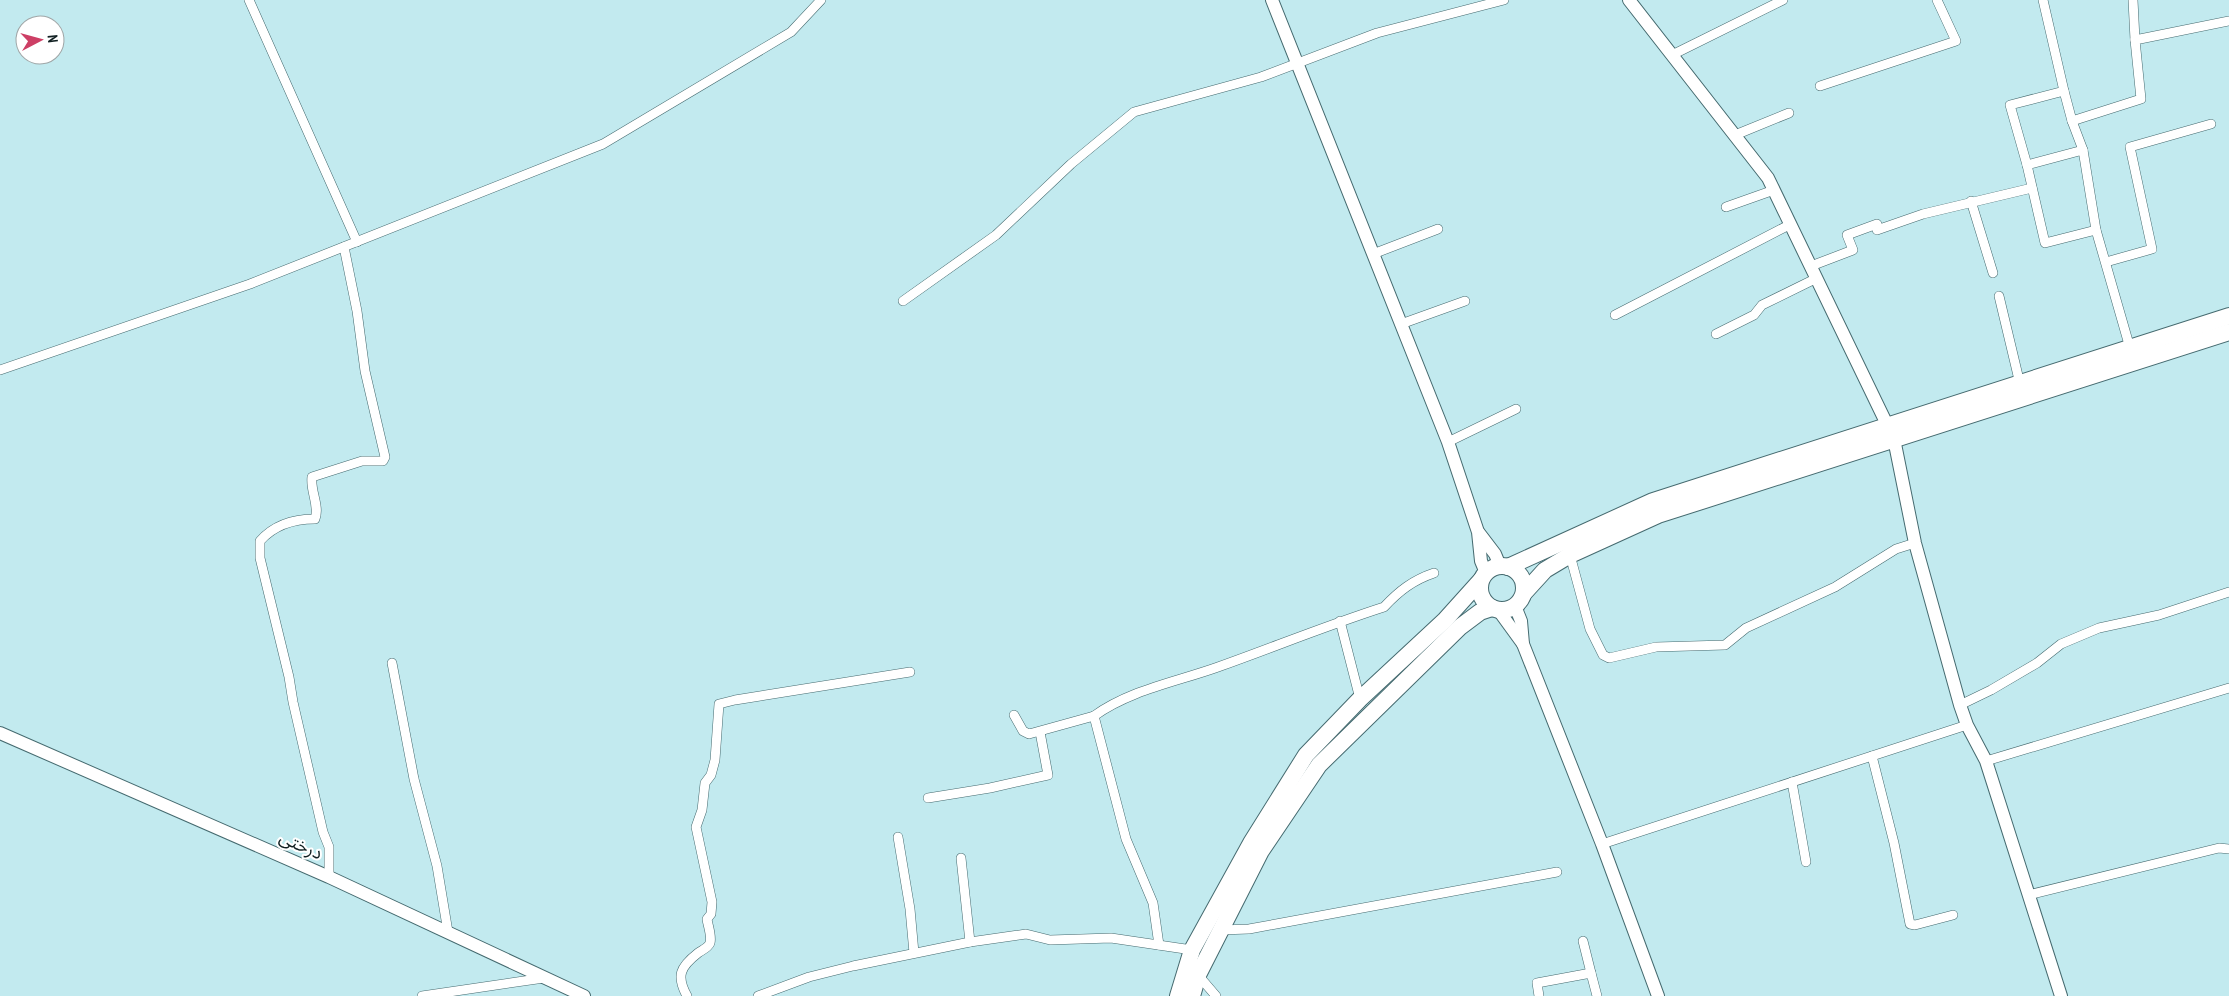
<svg xmlns="http://www.w3.org/2000/svg" width="2229" height="996" font-family="'PT Sans Narrow','Noto Sans Arabic',sans-serif">
	<style>
		.lines { fill: none; stroke-linecap: round; stroke-linejoin: round }
		.street-casing { stroke: #456a6f; stroke-width: 10 }
		.secondary-casing { stroke: #456a6f; stroke-width: 14 }
		.highway-casing { stroke: #456a6f; stroke-width: 18 }
		.street { stroke: #fff; stroke-width: 9 }
		.secondary { stroke: #fff; stroke-width: 12 }
		.highway { stroke: #fff; stroke-width: 16 }
		.labels { text-anchor: middle; stroke-width: 4; stroke-linejoin: round; paint-order: stroke }
		.street-label { font-size: 18px; fill: #112022; stroke: #fff }
	</style>
	<rect width="100%" height="100%" fill="#c2eaef"/>
	<g class="lines">
		<g class="street-casing">
			<g id="street">
				<polyline points="249,0 357,242"/>
				<polyline points="2043,0 2064,91"/>
				<polyline points="2133,0 2135,40"/>
				<polyline points="1672,55 1783,0"/>
				<polyline points="1820,86 1956,41 1937,0"/>
				<polyline points="2072,121 2083,150 2096,230"/>
				<polyline points="1735,135 1789,113"/>
				<polyline points="2027,165 2083,150"/>
				<polyline points="1971,201 1993,273"/>
				<polyline points="1726,207 1774,190"/>
				<polyline points="1373,254 1438,229"/>
				<polyline points="2106,262 2152,249 2130,147 2211,124"/>
				<polyline points="1811,266 1853,250 1847,235 1877,224 1877,230 1923,214 2032,188"/>
				<polyline points="1999,296 2020,384"/>
				<polyline points="903,301 996,235 1071,164 1134,112 1261,77 1377,33 1504,0"/>
				<polyline points="1615,315 1791,224"/>
				<polyline points="1401,324 1465,301"/>
				<polyline points="1716,334 1754,315 1762,305 1817,278"/>
				<polyline points="2130,348 2096,230 2045,243 2027,165 2010,105 2064,91 2072,121 2141,99 2135,40 2229,21"/>
				<polyline points="0,370 250,284 603,144 791,32 821,0"/>
				<polyline points="1448,442 1516,409"/>
				<polyline points="1570,555 1590,629 1603,655 1609,658 1656,647 1725,645 1746,628 1835,587 1896,549 1915,543"/>
				<polyline points="1340,621 1360,699"/>
				<polyline points="392,663 414,779 437,866 448,932"/>
				<polyline points="1960,705 1991,690 2037,663 2061,644 2099,628 2159,615 2229,592"/>
				<polyline points="1014,715 1023,731 1029,734 1094,716"/>
				<polyline points="1872,756 1894,843 1910,924 1915,925 1953,915"/>
				<polyline points="1986,761 2229,688"/>
				<polyline points="1792,782 1806,862"/>
				<polyline points="928,798 990,788 1048,775 1040,732"/>
				<polyline points="898,837 910,909 914,953"/>
				<polyline points="1602,844 1967,725"/>
				<polyline points="961,858 970,942"/>
				<path d="M329,877V847L323,832L293,702L289,677L260,558V541C274,525 294,519 315,519C320,506 310,491 312,477L362,461H383L385,457L365,371L357,311L344,247"/>
				<polyline points="2028,895 2219,848 2229,849"/>
				<polyline points="1221,930 1249,929 1557,872"/>
				<polyline points="1583,941 1591,973"/>
				<path d="M1159,945L1153,903L1126,839L1094,716C1130,690 1176,682 1218,667C1274,647 1328,625 1384,607C1399,591 1413,580 1434,573"/>
				<polyline points="1198,975 1216,996"/>
				<polyline points="422,996 544,978"/>
				<path d="M687,996C676,976 680,967 698,953C702,950 708,948 710,943C712,936 708,926 707,919L711,914L712,902L696,827L702,810L705,783L711,775L715,760L719,704L735,700L910,672"/>
				<polyline points="758,996 809,977 853,966 970,942 1026,934 1050,940 1111,938 1192,950"/>
				<polyline points="1539,996 1537,983 1591,973 1597,996"/>
			</g>
		</g>
		<g class="secondary-casing">
			<g id="secondary">
				<polyline points="1272,0 1448,442 1478,532 1481,561 1486,573"/>
				<polyline points="1629,0 1768,178 1894,439 1915,543 1960,705 1967,725 1986,761 2061,996"/>
				<polyline points="1479,533 1495,554 1500,566"/>
				<polyline points="1515,606 1521,621 1523,644 1602,844 1658,996"/>
				<polyline points="1499,611 1523,644"/>
				<polyline points="0,733 329,877 584,996"/>
			</g>
		</g>
		<g class="highway-casing">
			<g id="highway">
				<circle cx="1502" cy="588" r="22"/>
				<polyline points="1508,567 1653,501 2229,316"/>
				<polyline points="1524,593 1545,570 1570,555 1658,515 2229,332"/>
				<polyline points="1178,996 1192,950 1251,843 1306,755 1360,699 1445,620 1481,580"/>
				<polyline points="1192,996 1198,975 1261,851 1319,765 1460,627 1480,612 1492,608"/>
			</g>
		</g>
		<use href="#street" class="street"/>
		<use href="#secondary" class="secondary"/>
		<use href="#highway" class="highway"/>
	</g>
	<g class="labels">
		<g class="street-label">
			<text transform="translate(301 845) rotate(24)" y="6">درختی</text>
		</g>
	</g>
	<g transform="translate(40 40) rotate(84)"><circle r="24" fill="#ffffff" stroke="#a0a6a7"/>
	<path d="M0-4L9 19L0 12L-9 19Z" fill="#cd3f65"/>
	<text y="-8" font-size="14" font-weight="bold" text-anchor="middle" fill="#112022">N</text>
	</g>
</svg>
